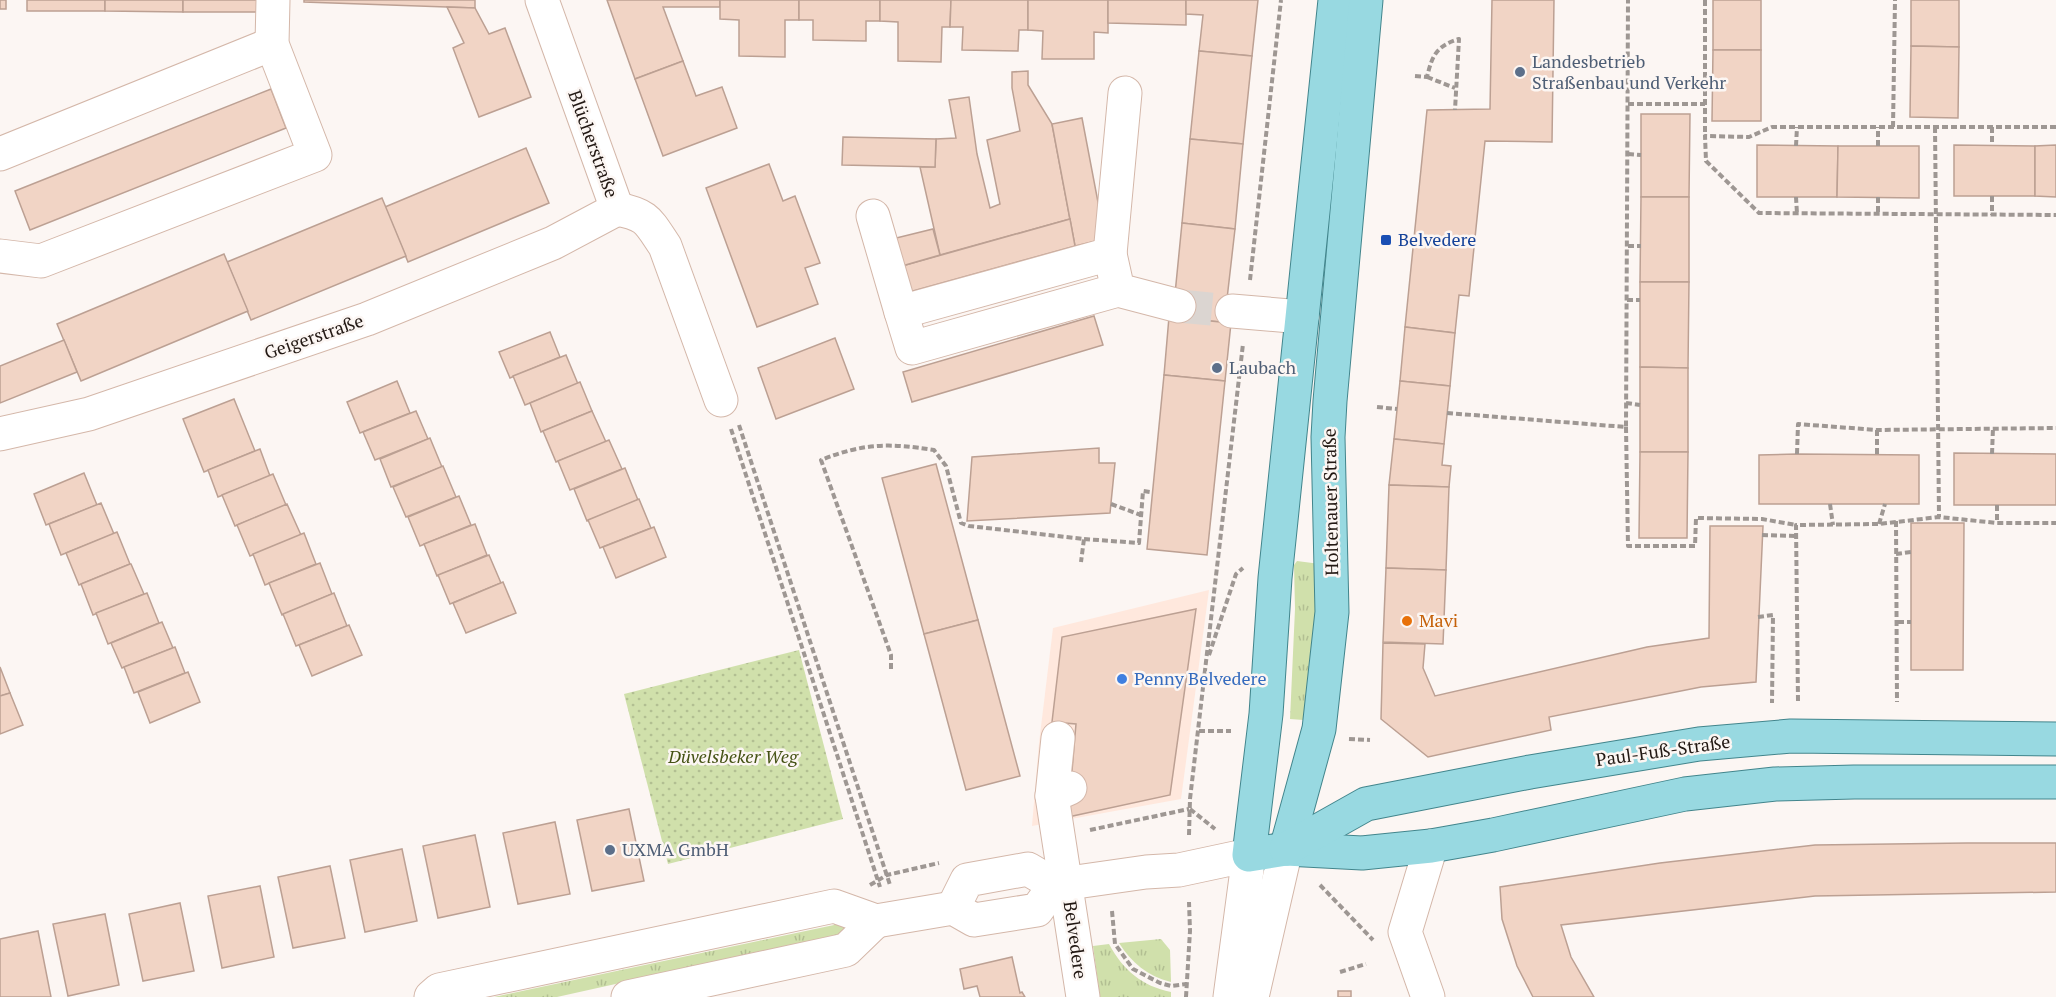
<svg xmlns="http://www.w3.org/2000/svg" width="2056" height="997" font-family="'PT Serif',serif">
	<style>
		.built { fill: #ffe8dd }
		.grass { fill: url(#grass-tufts) }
		.park { fill: url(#park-dots) }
		.building { fill: #f1d4c5; stroke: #bca093; stroke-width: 1.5 }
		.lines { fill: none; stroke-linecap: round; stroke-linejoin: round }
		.minor-tunnel { stroke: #dbd5d1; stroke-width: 33; stroke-dasharray: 33 16; stroke-linecap: butt }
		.minor-casing { stroke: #d4b7a9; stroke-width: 35 }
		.major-casing { stroke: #42858c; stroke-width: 35 }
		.path { stroke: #9e9793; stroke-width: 4; stroke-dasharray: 6 3; stroke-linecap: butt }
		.minor { stroke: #fff; stroke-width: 33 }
		.major { stroke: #98d9e1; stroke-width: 33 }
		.service-dot { fill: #5c6f8a; stroke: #fcf6f3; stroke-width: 2 }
		.transit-dot { fill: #1a4fb4; stroke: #fcf6f3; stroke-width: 2 }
		.food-dot { fill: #e8710a; stroke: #fcf6f3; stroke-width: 2 }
		.shop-dot { fill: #3f7fe0; stroke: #fcf6f3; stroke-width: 2 }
		.labels { text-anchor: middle; stroke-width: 5; stroke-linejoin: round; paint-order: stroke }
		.service-label { font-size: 18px; fill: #4e5e75; stroke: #fcf6f3; text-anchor: start }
		.street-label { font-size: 18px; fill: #221813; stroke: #fcf6f3 }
		.transit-label { font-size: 18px; fill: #164399; stroke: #fcf6f3; text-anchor: start }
		.food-label { font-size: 18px; fill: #c56008; stroke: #fcf6f3; text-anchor: start }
		.shop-label { font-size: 18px; fill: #366cbe; stroke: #fcf6f3; text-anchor: start }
		.park-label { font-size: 18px; font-style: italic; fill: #445213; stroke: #fcf6f3 }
	</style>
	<defs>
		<pattern id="grass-tufts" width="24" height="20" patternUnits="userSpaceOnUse" patternTransform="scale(1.5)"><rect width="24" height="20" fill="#d0e0ab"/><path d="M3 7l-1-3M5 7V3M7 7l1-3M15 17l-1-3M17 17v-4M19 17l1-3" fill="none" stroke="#b2bf92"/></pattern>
		<pattern id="park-dots" width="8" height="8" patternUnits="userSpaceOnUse" patternTransform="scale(1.5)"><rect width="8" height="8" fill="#d0e0ab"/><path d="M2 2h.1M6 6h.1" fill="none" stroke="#b2bf92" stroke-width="1.8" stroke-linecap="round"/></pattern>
	</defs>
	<rect width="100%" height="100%" fill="#fcf6f3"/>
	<polygon class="built" points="1209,590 1181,799 1032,826 1039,743 1053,628"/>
	<g class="grass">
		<polygon points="1297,561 1320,564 1317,721 1290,719 1295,609 1294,565"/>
		<polygon points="836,920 853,922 840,939 836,935 557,997 494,997 834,925"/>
		<path d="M1161,939L1170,950L1171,982C1147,976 1132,963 1119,943Z"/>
		<path d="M1109,944C1123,970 1142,986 1171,992V997H1100L1093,946Z"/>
	</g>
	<polygon class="park" points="799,650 843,819 668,864 624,694"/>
	<g class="building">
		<rect x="0" y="0" width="6" height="9"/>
		<rect x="27" y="0" width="78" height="11"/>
		<polygon points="105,0 183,0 183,12 105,11"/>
		<polygon points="183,0 262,0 261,12 183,12"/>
		<polygon points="304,0 475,0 475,8 304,2"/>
		<polygon points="607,0 720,0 720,7 663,7 683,61 635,79"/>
		<polygon points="720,0 799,0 799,20 785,20 785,57 739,56 739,20 720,19"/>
		<polygon points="799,0 880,0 880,21 866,21 866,41 813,40 813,20 799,20"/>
		<polygon points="880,0 951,0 950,27 942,27 941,62 898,61 898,22 880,21"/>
		<polygon points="951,0 1028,0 1028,30 1019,30 1018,51 962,50 963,27 950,27"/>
		<polygon points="1028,0 1108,0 1108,33 1094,32 1094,59 1042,59 1043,31 1028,30"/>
		<polygon points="1108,0 1186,0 1186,25 1108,23"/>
		<polygon points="1186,0 1258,0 1252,56 1199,51 1203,15 1186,14"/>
		<polygon points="1492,0 1554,0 1552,142 1485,141 1469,296 1459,295 1455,333 1405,327 1427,110 1490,109"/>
		<rect x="1713" y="0" width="48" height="50"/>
		<polygon points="1911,0 1959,0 1959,47 1911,46"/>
		<polygon points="447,7 475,8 489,34 505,28 531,97 479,117 453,48 464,43"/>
		<polygon points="1911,46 1959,47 1958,118 1910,117"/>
		<polygon points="1713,50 1761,50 1761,121 1712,121"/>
		<polygon points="1199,51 1252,56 1243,144 1190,139"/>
		<polygon points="683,61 696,96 722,87 737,128 663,156 635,79"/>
		<polygon points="1028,71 1028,85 1052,124 1070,219 940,255 920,167 935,167 936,139 956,138 949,100 969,97 977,154 990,208 1000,204 987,140 1020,131 1012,88 1012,72"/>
		<polygon points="271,89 286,128 30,230 15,191"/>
		<polygon points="1641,114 1690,114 1689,197 1641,197"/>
		<polygon points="1082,118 1105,239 1075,246 1052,124"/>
		<polygon points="843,137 936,139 935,167 842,165"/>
		<polygon points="1190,139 1243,144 1235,229 1182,223"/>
		<polygon points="1757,145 1838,146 1837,197 1757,197"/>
		<polygon points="1954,145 2035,146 2035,196 1954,196"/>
		<polygon points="2056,145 2056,197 2035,196 2035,146"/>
		<polygon points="1838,146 1919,146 1919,198 1837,197"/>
		<polygon points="526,148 549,203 408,262 385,207"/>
		<polygon points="769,164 783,201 795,196 820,263 805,268 818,304 757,327 706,188"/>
		<polygon points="1641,197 1689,197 1689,282 1640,282"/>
		<polygon points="382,198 406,256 251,320 227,262"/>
		<polygon points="1070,219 1075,246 902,294 895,268"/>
		<polygon points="1182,223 1235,229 1227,299 1231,323 1177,318 1175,294"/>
		<polygon points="933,229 940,255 895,268 888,240"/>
		<polygon points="224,254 248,311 81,381 57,324"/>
		<polygon points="1640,282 1689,282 1688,368 1640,367"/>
		<polygon points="1094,316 1103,345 912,402 903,372"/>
		<polygon points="1169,317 1231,323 1225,381 1164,375"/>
		<polygon points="1405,327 1455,333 1450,386 1400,381"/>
		<polygon points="550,332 560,357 510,378 499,352"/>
		<polygon points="835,338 854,389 776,419 758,368"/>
		<polygon points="64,340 77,372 0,403 0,366"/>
		<polygon points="566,355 578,384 525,405 513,376"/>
		<polygon points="1640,367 1688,368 1688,452 1640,452"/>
		<polygon points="1164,375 1225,381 1207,555 1147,549"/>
		<polygon points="397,381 410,413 360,433 347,402"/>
		<polygon points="1400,381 1450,386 1444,444 1394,439"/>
		<polygon points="580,382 592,411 541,432 530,403"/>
		<polygon points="234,399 255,451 204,472 183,419"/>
		<polygon points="416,411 428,439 375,460 363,432"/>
		<polygon points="592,411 606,442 556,462 543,431"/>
		<polygon points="430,438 442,467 391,487 380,459"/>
		<polygon points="1394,439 1444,444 1442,465 1451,466 1449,487 1389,485"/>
		<polygon points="609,440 622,469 570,490 558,461"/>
		<polygon points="1099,448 1099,463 1115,463 1110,513 967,521 972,457"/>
		<polygon points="260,449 270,476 218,497 208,470"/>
		<polygon points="1640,452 1688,452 1687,538 1639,538"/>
		<polygon points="1954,453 2056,454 2056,505 1954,505"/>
		<polygon points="1797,454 1919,455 1919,504 1759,504 1759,455"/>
		<polygon points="936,464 978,620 924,634 882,478"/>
		<polygon points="443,466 456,497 406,517 393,487"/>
		<polygon points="625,468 638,500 587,521 574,489"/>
		<polygon points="84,473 97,505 46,525 34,494"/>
		<polygon points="273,474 286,505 235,526 222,495"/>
		<polygon points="1389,485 1449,487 1446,570 1386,568"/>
		<polygon points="459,496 471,525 420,546 408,517"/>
		<polygon points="639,499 651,528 600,548 588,520"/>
		<polygon points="101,503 114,534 61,555 49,524"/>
		<polygon points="287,504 301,535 250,556 237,525"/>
		<polygon points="1911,523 1964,523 1963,670 1911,670"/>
		<polygon points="475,524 487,555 437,576 424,544"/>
		<polygon points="1710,526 1763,526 1756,682 1701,687 1549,717 1551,730 1428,757 1381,719 1383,643 1425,644 1423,668 1435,696 1647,647 1709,638"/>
		<polygon points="654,527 666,557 616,578 603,547"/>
		<polygon points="117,532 130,564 79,585 66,553"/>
		<polygon points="304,533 316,564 265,585 253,554"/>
		<polygon points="489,555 501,583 450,604 438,575"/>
		<polygon points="320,563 332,594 282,615 269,583"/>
		<polygon points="130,564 131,564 144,594 93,615 81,584"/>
		<polygon points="1386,568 1446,570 1443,644 1383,642"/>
		<polygon points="503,582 516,613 466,633 453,603"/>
		<polygon points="147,593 159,623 108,644 96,613"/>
		<polygon points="334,593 347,626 296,646 283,614"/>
		<polygon points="1196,609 1170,795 1068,817 1076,724 1052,722 1062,637"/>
		<polygon points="978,620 1020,776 966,790 924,634"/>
		<polygon points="162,622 173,648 122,668 111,643"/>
		<polygon points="349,625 362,655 312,676 299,645"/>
		<polygon points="175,647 185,673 134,693 124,667"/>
		<polygon points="0,667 10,693 0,696"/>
		<polygon points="188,672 200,702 150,723 138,692"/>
		<polygon points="10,693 23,725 0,734 0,696"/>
		<polygon points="629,809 644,881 592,891 577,820"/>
		<polygon points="555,822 570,894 518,904 503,833"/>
		<polygon points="475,835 490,907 438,918 423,846"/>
		<polygon points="1967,843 2056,843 2056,892 1815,896 1561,925 1571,957 1594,997 1533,997 1517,966 1502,919 1500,887 1660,863 1815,845"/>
		<polygon points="402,849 417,921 365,932 350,860"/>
		<polygon points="330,866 345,938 293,948 278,877"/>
		<polygon points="260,886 274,957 222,968 208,896"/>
		<polygon points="180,903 194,971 143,981 129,914"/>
		<polygon points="105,914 119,985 68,996 53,924"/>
		<polygon points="38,931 51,997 0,997 0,939"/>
		<polygon points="1012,957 1020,993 1022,992 1025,997 980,997 977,986 964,989 960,969"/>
		<rect x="1338" y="991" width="13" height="6"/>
	</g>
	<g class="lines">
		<polyline class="minor-tunnel" points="1179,306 1232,311"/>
		<g class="minor-casing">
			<g id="minor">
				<polyline points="542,0 617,209"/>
				<polyline points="0,154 272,44"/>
				<path d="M617,209C648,215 648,221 665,246L721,400"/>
				<polyline points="873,216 901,312"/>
				<polyline points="1110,254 1125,93"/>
				<polyline points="0,256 41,261 315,155 272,44 273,0"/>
				<polyline points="1118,290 1110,254 901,312 912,348 1118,290 1179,306"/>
				<polyline points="1232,311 1302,317"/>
				<polyline points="0,434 89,414 367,319 553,243 617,209"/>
				<polyline points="1070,788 1052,796 1083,997"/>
				<polyline points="1052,796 1058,738"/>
				<polyline points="953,908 967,880 1028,869 1055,885 1146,872 1179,870 1249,855 1230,997"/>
				<polyline points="431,997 439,990 834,906 876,921 953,908 974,920 1037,910 1055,885"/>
				<polyline points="628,997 846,950 876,921"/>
				<polyline points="1252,997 1286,849"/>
				<polyline points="1428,997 1405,932 1431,846"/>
			</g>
		</g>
		<g class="major-casing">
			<g id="major">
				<polyline points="1335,0 1275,578 1266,714 1249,855 1286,849 1362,853 1431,846 1493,835 1685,794 1775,784 1854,782 2056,782"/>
				<polyline points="1286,849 1319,729 1332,612 1328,437 1330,401 1366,0"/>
				<polyline points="1286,849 1366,804 1530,772 1699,744 1791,736 2056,739"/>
			</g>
		</g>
		<g class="path">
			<polyline points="1705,0 1705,136"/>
			<path d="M1415,76L1427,77C1432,56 1436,46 1459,39L1455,110"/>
			<polyline points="1427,77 1455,88"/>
			<polyline points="1628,104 1705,104"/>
			<polyline points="1893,127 1895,0"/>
			<polyline points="1935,127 1939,517"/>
			<polyline points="1992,127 1992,145"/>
			<polyline points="2056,127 1772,127 1749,137 1705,136 1706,161 1759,213 2056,215"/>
			<polyline points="1796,146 1797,127"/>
			<polyline points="1878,146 1878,127"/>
			<polyline points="1628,154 1641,155"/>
			<polyline points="1992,196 1992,215"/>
			<polyline points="1796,197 1797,214"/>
			<polyline points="1878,197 1878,214"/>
			<polyline points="1628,246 1641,246"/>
			<polyline points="1250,280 1281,0"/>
			<polyline points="1627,300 1640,300"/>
			<polyline points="1626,403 1640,405"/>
			<polyline points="1377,407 1397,409"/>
			<polyline points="1447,413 1626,427 1628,0"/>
			<polyline points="739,425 890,885"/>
			<polyline points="1626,427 1628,546 1695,546 1696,518 1762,519 1796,525"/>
			<polyline points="731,429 880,887"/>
			<polyline points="1877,430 1877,455"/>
			<polyline points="1797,454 1798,424 1877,430 2056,428"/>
			<polyline points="1992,454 1993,428"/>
			<polyline points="1111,504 1141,515"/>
			<polyline points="1830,504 1833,525"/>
			<polyline points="1997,505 1997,523"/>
			<polyline points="1896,521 1897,702"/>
			<polyline points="1879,524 1885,504"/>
			<polyline points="1762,535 1795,536"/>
			<polyline points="1084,539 1139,543 1143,491 1150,492"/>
			<polyline points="1896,554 1911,552"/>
			<polyline points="1758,617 1773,615 1772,703"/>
			<polyline points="1898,622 1911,622"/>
			<polyline points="1209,655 1236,574 1243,568"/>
			<path d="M891,669V655L821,460C864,443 889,443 934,450L946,466L961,523L969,526L1084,539L1081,562"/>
			<polyline points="1798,701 1796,525 1879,524 1939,517 1997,523 2056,523"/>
			<polyline points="1199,731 1231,731"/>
			<polyline points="1349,739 1370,740"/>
			<polyline points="1190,809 1215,829"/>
			<polyline points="1090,830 1189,809"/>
			<polyline points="1189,835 1190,799 1243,344"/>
			<polyline points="870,885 887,875 939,863"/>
			<polyline points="1320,885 1373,940"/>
			<polyline points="1112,911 1115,944 1133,969 1160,983 1171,986 1187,984"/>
			<polyline points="1340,972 1366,964"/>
			<polyline points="1186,997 1190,931 1189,902"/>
		</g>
		<use href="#minor" class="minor"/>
		<use href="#major" class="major"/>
	</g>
	<g class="service-dot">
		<circle cx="1520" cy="72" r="6"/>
		<circle cx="1217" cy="368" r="6"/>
		<circle cx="610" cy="850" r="6"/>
	</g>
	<rect class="transit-dot" x="1380" y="234" width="12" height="12" rx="3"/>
	<circle class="food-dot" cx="1407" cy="621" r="6"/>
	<circle class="shop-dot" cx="1122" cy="679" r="6"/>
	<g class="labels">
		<g class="service-label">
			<text x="1532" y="68">Landesbetrieb<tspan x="1532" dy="21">Straßenbau und Verkehr</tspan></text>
			<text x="1229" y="374">Laubach</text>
			<text x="622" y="856">UXMA GmbH</text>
		</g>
		<g class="street-label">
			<text transform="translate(593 144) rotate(70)" y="6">Blücherstraße</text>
			<text transform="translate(314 337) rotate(-19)" y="6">Geigerstraße</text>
			<text transform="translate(1331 502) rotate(-91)" y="6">Holtenauer Straße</text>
			<text transform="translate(1663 751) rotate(-8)" y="6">Paul-Fuß-Straße</text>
			<text transform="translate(1075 940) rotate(82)" y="6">Belvedere</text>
		</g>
		<g class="transit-label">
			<text x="1398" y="246">Belvedere</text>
		</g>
		<g class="food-label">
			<text x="1419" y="627">Mavi</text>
		</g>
		<g class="shop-label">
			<text x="1134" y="685">Penny Belvedere</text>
		</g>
		<g class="park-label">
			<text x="733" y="763">Düvelsbeker Weg</text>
		</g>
	</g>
</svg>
